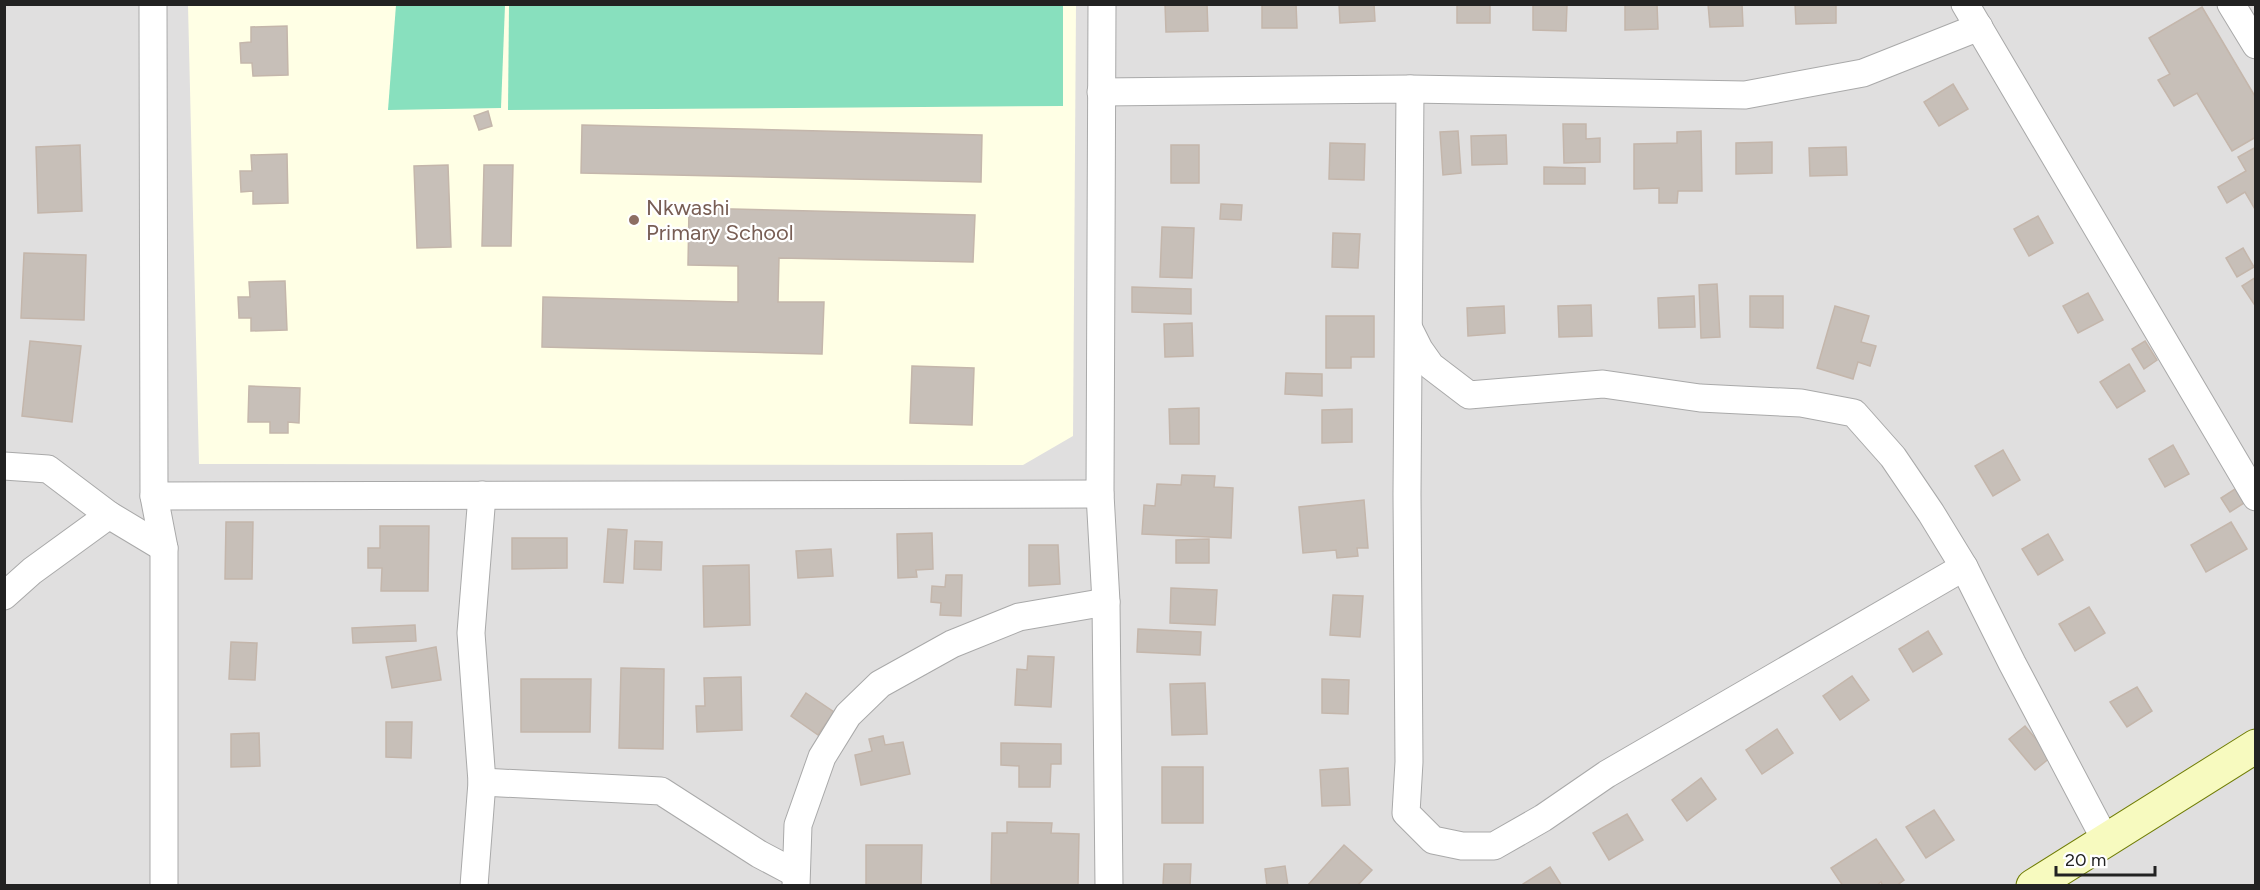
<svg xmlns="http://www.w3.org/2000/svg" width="2260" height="890" font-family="Figtree,sans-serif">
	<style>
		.residential { fill: #e0dfdf }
		.education { fill: #ffffe5 }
		.pitch { fill: #88e0be }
		.building { fill: #c7bfb8; stroke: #c4b6ab; stroke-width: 1.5 }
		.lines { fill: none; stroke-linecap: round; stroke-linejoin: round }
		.street-casing { stroke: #a9a9a9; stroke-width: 29 }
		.secondary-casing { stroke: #707d05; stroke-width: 35 }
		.street { stroke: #fff; stroke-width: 27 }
		.secondary { stroke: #f7fabf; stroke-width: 33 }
		.education-dot { fill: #8d6e63; stroke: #fff; stroke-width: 2 }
		.labels { text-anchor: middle; stroke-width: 4.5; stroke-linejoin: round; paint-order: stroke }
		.education-label { font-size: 22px; fill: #785e54; stroke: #fff; text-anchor: start }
	</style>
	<rect width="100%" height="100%" fill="#f2efe9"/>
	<rect class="residential" x="5" y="5" width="2250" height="880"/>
	<polygon class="education" points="188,5 1076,5 1073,436 1023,465 199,464"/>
	<g class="pitch">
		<polygon points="396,5 505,5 501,108 388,110"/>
		<polygon points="509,5 1063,5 1063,106 508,110"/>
	</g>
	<g class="building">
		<polygon points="1165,4 1207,4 1208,31 1166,32"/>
		<polygon points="1262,4 1296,4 1297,28 1262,28"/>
		<polygon points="1339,4 1374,4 1375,21 1340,23"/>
		<rect x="1457" y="4" width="33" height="19"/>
		<polygon points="1533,4 1567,5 1566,31 1533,30"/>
		<polygon points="1625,4 1657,4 1658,29 1625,30"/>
		<polygon points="1708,4 1742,4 1743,26 1710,27"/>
		<polygon points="1795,4 1836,4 1836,23 1796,24"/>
		<polygon points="2202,7 2256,98 2256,137 2232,151 2197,93 2174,106 2158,80 2170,74 2149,38"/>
		<polygon points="287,26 288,75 253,76 252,63 241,63 240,43 251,42 251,27"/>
		<polygon points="1953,84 1968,109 1939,126 1924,102"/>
		<polygon points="488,111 492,126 479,130 474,116"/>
		<polygon points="1563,124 1586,124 1586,139 1600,138 1600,162 1564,163"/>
		<polygon points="582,125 982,135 981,182 581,173"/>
		<polygon points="1458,131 1461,173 1443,175 1440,132"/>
		<polygon points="1701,131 1702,191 1678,191 1677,203 1659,203 1659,188 1634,189 1634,144 1677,143 1677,132"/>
		<polygon points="1506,135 1507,164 1472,165 1471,136"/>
		<polygon points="1772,142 1772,173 1736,174 1736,143"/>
		<polygon points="1330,143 1365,144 1364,180 1329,179"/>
		<polygon points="80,145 82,211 38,213 36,147"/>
		<rect x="1171" y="145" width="28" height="38"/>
		<polygon points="1846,147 1847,175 1810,176 1809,148"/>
		<polygon points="2256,147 2256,211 2245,192 2227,203 2218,187 2246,171 2238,157"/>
		<polygon points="287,154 288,203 253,204 253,191 241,192 240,171 252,171 251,155"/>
		<polygon points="448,165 451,247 417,248 414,166"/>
		<polygon points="484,165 513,165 511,246 482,246"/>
		<polygon points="1544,167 1585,168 1585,184 1544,184"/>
		<polygon points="1221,204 1242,205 1241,220 1220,219"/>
		<polygon points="689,208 975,215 973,262 779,258 778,302 824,302 822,354 542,347 543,297 738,302 738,266 688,265"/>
		<polygon points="2038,216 2053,243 2029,256 2014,229"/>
		<polygon points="1162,227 1194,228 1192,278 1160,277"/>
		<polygon points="1333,233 1360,234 1358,268 1332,267"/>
		<polygon points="2243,248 2254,267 2237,277 2226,258"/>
		<polygon points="24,253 86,255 84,320 21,318"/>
		<polygon points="2256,277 2256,307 2242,286"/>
		<polygon points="285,281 287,330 251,331 251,318 239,318 238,297 250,297 249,282"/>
		<polygon points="1717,284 1720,337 1701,338 1699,285"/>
		<polygon points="1132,287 1191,289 1191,314 1132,312"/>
		<polygon points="2088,293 2103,320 2078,333 2063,306"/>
		<polygon points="1694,296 1695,327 1659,328 1658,298"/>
		<polygon points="1750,296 1783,296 1783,328 1750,327"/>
		<polygon points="1591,305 1592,336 1559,337 1558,306"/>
		<polygon points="1504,306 1505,333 1468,336 1467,308"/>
		<polygon points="1835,306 1869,316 1861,342 1876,346 1870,366 1858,362 1853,379 1817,368"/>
		<polygon points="1326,316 1374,316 1374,357 1351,357 1351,368 1326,368"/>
		<polygon points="1192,323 1193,356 1165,357 1164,324"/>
		<polygon points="30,341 81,346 72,422 22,416"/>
		<polygon points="2145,341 2157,360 2144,369 2132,349"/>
		<polygon points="2129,364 2145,391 2117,408 2100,382"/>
		<polygon points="912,366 974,368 972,425 910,423"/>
		<polygon points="1286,373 1322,374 1322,396 1285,394"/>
		<polygon points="249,386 300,388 299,423 288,422 288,433 270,433 270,422 248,422"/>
		<polygon points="1199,408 1199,444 1170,444 1169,409"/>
		<polygon points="1352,409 1352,442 1322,443 1322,410"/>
		<polygon points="2173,445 2189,474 2165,487 2149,459"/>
		<polygon points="2003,450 2020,480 1993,496 1975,466"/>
		<polygon points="1182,475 1215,476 1214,487 1233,488 1231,538 1142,534 1144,505 1155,506 1157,484 1181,485"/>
		<polygon points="2235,489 2244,503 2230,512 2221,498"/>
		<polygon points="1364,500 1368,548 1357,548 1358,556 1337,558 1336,550 1303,553 1299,507"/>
		<polygon points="226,522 253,522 252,579 225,579"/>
		<polygon points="2231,522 2247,549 2206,572 2191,545"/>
		<polygon points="380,526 429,526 428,591 381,591 382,568 368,568 368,548 380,548"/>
		<polygon points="608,529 627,530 623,583 604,582"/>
		<polygon points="932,533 933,569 916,570 917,577 898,578 897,534"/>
		<polygon points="2048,534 2063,560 2038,575 2022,549"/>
		<polygon points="512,538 567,538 567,568 512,569"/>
		<polygon points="1209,539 1209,563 1176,563 1176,540"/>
		<polygon points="635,541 662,542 661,570 634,569"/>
		<polygon points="1029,545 1058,545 1060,584 1029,586"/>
		<polygon points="831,549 833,576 798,578 796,551"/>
		<polygon points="749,565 750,625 704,627 703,566"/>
		<polygon points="946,575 962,575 961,616 940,615 941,603 931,602 932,586 945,587"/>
		<polygon points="1171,588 1217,590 1215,625 1170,623"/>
		<polygon points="1333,595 1363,596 1360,637 1330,635"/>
		<polygon points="2089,607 2105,633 2075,651 2059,624"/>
		<polygon points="415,625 416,641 353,643 352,628"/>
		<polygon points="1138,629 1201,632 1200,655 1137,652"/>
		<polygon points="1928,631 1942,654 1913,672 1899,649"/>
		<polygon points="231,642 257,643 255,680 229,679"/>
		<polygon points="436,647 441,680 392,688 386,657"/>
		<polygon points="1028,656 1054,657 1051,707 1015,705 1017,669 1027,670"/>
		<polygon points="621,668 664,669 663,749 619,748"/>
		<polygon points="1852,676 1869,700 1840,720 1823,696"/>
		<polygon points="741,677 742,730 697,732 696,706 705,706 704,678"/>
		<polygon points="521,679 591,679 590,732 521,732"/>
		<polygon points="1322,679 1349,680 1348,714 1322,713"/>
		<polygon points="1205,683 1207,734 1172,735 1170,684"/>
		<polygon points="2137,687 2152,711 2127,727 2110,702"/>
		<polygon points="806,693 834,712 818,735 791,716"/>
		<polygon points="386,722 412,722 411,758 386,757"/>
		<polygon points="2025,726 2051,757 2035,770 2009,739"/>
		<polygon points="1777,729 1793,753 1762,774 1746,750"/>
		<polygon points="259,733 260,766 231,767 231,734"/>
		<polygon points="883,736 885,745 903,742 910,774 861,785 855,755 872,751 869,739"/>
		<polygon points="1001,743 1061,744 1061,764 1051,764 1050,787 1019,787 1019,766 1001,765"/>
		<rect x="1162" y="767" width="41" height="56"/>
		<polygon points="1348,768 1350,805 1322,806 1320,770"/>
		<polygon points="1701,778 1716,799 1687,821 1672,800"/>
		<polygon points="1934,810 1954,840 1926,858 1906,827"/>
		<polygon points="1627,814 1643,840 1609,860 1593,833"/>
		<polygon points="1007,822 1052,823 1051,833 1079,834 1078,885 991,884 992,833 1007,833"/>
		<polygon points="1876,839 1904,880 1896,886 1883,886 1881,882 1876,886 1843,886 1831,868"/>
		<polygon points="866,845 922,845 921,886 866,886"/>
		<polygon points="1344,845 1372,870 1357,886 1307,886"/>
		<polygon points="1164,864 1191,864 1190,886 1163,886"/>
		<polygon points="1285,866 1288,886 1267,886 1265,869"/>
		<polygon points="1550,867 1562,886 1524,886 1523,884"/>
	</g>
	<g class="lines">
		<g class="street-casing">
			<g id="street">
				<polyline points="153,4 154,496 164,548 164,886"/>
				<polyline points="1102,4 1100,494 1106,602 1109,886"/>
				<polyline points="1965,4 2256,497"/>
				<polyline points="2231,4 2256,45"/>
				<polyline points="1410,89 1407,494 1409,762 1406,813 1433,840 1462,846 1494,846 1543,818 1607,774 1964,567"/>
				<polyline points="1101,92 1410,89 1745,95 1863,73 1979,27"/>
				<polyline points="1409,329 1419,349 1431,366 1469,395 1603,384 1700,398 1801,403 1854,413 1893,457 1931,513 1964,567 2012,663 2106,841"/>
				<polyline points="4,466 48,469 109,515 164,548"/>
				<polyline points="154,496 1100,494"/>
				<polyline points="4,596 32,571 109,515"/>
				<polyline points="482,782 661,791 759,854 795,873"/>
				<polyline points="474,886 482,782 471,633 482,495"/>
				<polyline points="796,886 798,825 822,757 848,715 880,684 952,644 1019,617 1106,602"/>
			</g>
		</g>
		<g class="secondary-casing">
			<polyline id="secondary" points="2033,886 2256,746"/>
		</g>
		<use href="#street" class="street"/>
		<use href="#secondary" class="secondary"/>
	</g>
	<circle class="education-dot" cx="634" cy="220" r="6"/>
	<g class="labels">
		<g class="education-label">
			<text x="646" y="215">Nkwashi<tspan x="646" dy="25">Primary School</tspan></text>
		</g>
	</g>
	<rect width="2260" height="890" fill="none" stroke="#222222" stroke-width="12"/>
	<path d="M2056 866v9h99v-9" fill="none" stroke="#222222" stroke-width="3"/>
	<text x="2065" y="866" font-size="18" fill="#222222" stroke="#ffffff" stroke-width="4.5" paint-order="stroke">20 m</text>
</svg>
